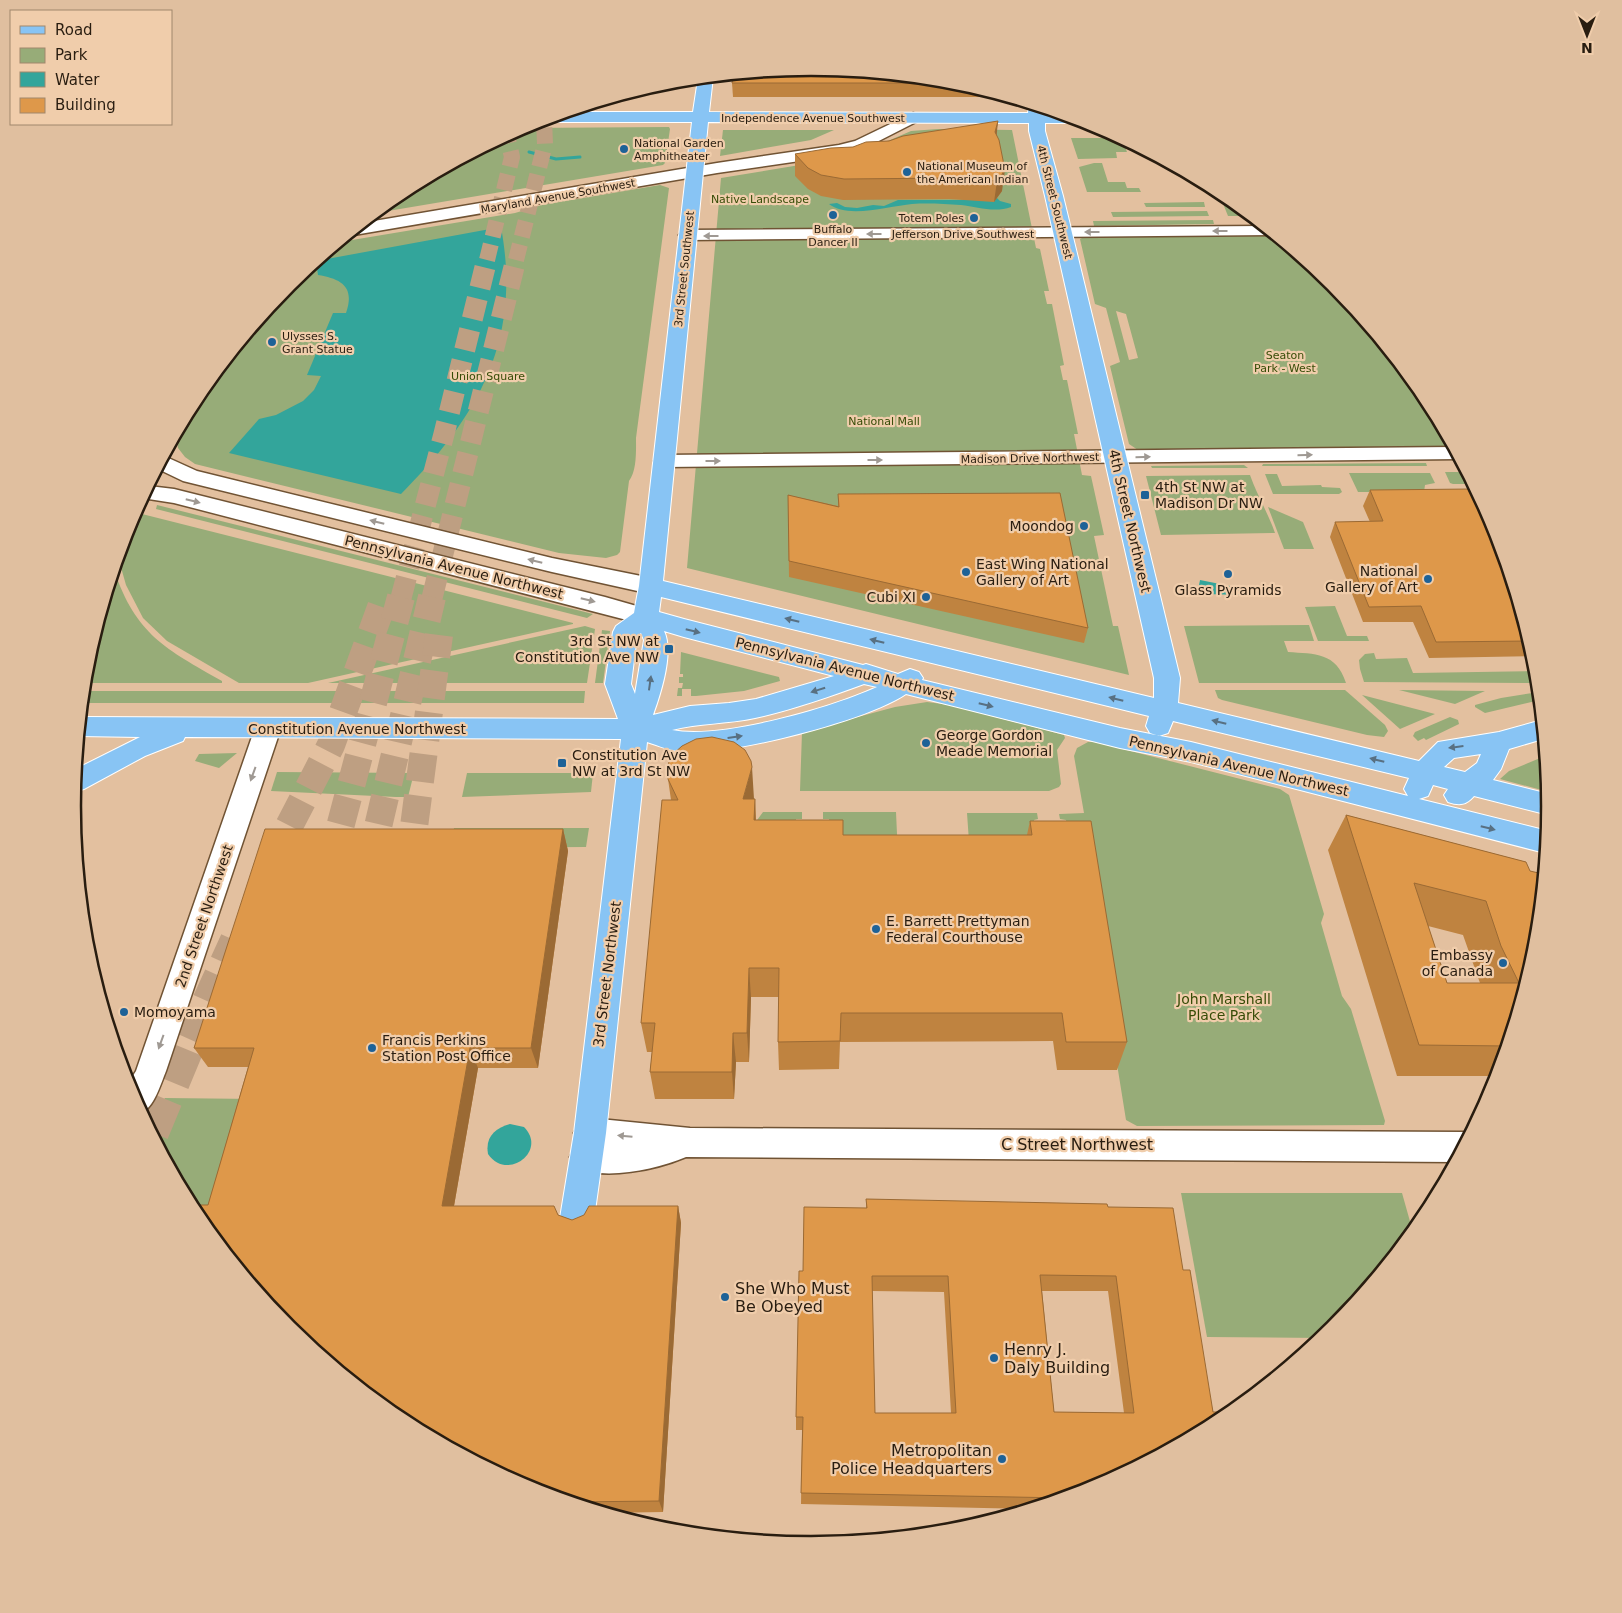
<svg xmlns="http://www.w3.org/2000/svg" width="1622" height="1613" font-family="'DejaVu Sans',sans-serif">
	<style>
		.green { fill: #97ac78; fill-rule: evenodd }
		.water { fill: #33a59b }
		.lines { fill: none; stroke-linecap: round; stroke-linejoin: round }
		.stream { stroke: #33a59b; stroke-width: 3 }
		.highway-tunnel-far3 { stroke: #be9f82; stroke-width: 16; stroke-dasharray: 16 8; stroke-linecap: butt }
		.highway-tunnel-far2 { stroke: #be9f82; stroke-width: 21; stroke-dasharray: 21 11; stroke-linecap: butt }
		.highway-tunnel-far1 { stroke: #be9f82; stroke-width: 28; stroke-dasharray: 28 14; stroke-linecap: butt }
		.highway-tunnel { stroke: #be9f82; stroke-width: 36; stroke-dasharray: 36 18; stroke-linecap: butt }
		.minor-casing { stroke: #705334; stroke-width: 3 }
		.major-casing { stroke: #fff; stroke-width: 2 }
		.minor { fill: #fff; fill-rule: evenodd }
		.major { fill: #88c4f4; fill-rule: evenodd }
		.wall { fill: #bf8340; fill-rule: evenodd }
		.shaded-wall { fill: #9b6a34 }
		.building { fill: #de984a; stroke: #9b6a34; fill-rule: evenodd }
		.oneway { fill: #9f9993 }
		.oneway2 { fill: #587082 }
		.poi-dot { fill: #1e6297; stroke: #f0cdab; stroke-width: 2 }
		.labels { text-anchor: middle; stroke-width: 4.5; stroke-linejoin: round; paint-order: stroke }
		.far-street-label { font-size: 11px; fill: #291d10; stroke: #f0cdab }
		.far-poi-label { font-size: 11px; fill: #291d10; stroke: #f0cdab; text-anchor: start }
		.far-park-label { font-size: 11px; fill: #364c07; stroke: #f0cdab }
		.poi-label { font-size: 14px; fill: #291d10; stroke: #f0cdab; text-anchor: start }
		.street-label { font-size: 14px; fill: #291d10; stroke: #f0cdab }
		.park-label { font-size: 14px; fill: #364c07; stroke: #f0cdab }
		.near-street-label { font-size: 16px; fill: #291d10; stroke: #f0cdab }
		.near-poi-label { font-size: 16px; fill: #291d10; stroke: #f0cdab; text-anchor: start }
		.rim { fill: none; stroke: #291d10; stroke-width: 2.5 }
	</style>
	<rect width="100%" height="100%" fill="#e3c09f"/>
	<g class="green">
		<polygon points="669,127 670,129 665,163 663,165 376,213 401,192 521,128"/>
		<polygon points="938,129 1012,130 1036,248 1040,249 1049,291 1044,291 1047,304 1052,304 1064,365 1060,366 1063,380 1067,380 1078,434 1074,434 1082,475 1091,476 1104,535 1094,536 1113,626 1118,626 1129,675 687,568 721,178 836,159 867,150 911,131"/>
		<polygon points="723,130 834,130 811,140 720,156"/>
		<polygon points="1071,138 1120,138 1122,139 1127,152 1116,152 1117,158 1078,159"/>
		<polygon points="1094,163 1102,163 1108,182 1125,182 1127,188 1139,188 1141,192 1087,192 1079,167"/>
		<path d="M660,185L669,188L636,438C636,450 637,471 629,481L620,552L617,555L606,558L559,553L195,464L185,457L178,448L176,436L197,396L289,284L340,242L515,213L542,205Z"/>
		<polygon points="1222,201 1232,201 1251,216 1228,216"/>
		<polygon points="1204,202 1205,207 1146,207 1144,203"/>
		<polygon points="1207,211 1209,216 1113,217 1111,212"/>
		<polygon points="1213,220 1214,224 1094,226 1093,221"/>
		<path d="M1275,236L1334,284L1426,396L1452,446L1138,450L1129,444L1110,366L1120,362L1106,308L1095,304L1080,239L1084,237ZM1116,311L1126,314L1138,358L1129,360Z"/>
		<polygon points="1426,463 1427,466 1262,466 1263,464"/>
		<polygon points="1244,465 1248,468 1152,468 1151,466"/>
		<polygon points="1445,472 1466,472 1473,484 1453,484 1450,483"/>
		<polygon points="1349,473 1430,473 1435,483 1425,485 1424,492 1358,492"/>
		<polygon points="1265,474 1277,474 1282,486 1321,485 1322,487 1340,488 1342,492 1339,494 1273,494"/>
		<path d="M1250,475C1257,495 1268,513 1275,533L1161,535L1146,476Z"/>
		<polygon points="157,505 593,614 587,618 156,509"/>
		<polygon points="1268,507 1303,522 1314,549 1284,549"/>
		<polygon points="142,514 573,623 573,624 308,683 239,683 167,641 143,618 126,585 118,557 132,517"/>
		<path d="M114,570C136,635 166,649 222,681V683H84L86,662Z"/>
		<polygon points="1335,606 1347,636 1367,636 1369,641 1318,641 1305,607"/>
		<path d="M1309,625L1314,641H1284L1288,652C1315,654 1336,652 1346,683H1199L1184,626Z"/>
		<polygon points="585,626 595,629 587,683 328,683"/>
		<polygon points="602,630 610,631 603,683 595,683"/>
		<polygon points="681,652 775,676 779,677 780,681 744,691 696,696 691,696 691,689 682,689 682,696 677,696 678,688 682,688 683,683 679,683 679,677 683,677 683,674 680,674"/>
		<polygon points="1374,653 1376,659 1407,658 1413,673 1537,671 1538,683 1364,682 1360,669 1359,660 1365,654"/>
		<polygon points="1215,690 1345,690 1385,725 1388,731 1384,737 1367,735 1222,700 1218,698"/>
		<polygon points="1399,690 1485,691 1455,704"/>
		<polygon points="83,691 585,691 584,703 82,703"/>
		<polygon points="1539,692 1540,700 1485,713 1475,707 1475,705 1501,698"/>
		<polygon points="1362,695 1435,714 1400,729"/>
		<polygon points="927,702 950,705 1064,735 1065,738 1057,750 1061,784 1059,787 1049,791 800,791 802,732 895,707"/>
		<polygon points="1450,717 1458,720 1459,724 1426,740 1424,738 1418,741 1413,736 1415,732"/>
		<polygon points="1088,742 1095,742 1280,789 1289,795 1324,914 1321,923 1342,996 1351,1009 1385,1121 1384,1125 1137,1126 1126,1120 1083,852 1071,852 1066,820 1060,819 1059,814 1084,813 1074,756 1077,748"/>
		<polygon points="237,753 219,768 195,761 199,754"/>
		<polygon points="1545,756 1549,792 1500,779 1509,771"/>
		<polygon points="277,772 414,773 408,797 396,797 271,791"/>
		<polygon points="467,773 593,773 591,792 462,797"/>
		<polygon points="763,812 802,812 802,819 796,819 796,852 752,827"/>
		<polygon points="823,812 896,812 898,856 830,852 829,819 823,819"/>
		<polygon points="967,813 1037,813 1038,819 1034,820 1036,845 970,856"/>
		<polygon points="454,828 589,828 586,847 450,848"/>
		<polygon points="165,1098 258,1099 201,1222 146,1122"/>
		<polygon points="1181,1193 1402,1193 1413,1232 1333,1329 1323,1338 1207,1337"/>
	</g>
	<g class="water">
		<path d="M996,197L1000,201L1011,204V207C995,213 977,207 961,205C945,204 928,203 912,204C890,206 847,219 829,204L837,203L845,207L857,208L873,205L884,206L898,200H959Z"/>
		<path d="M501,227C522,340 479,416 401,494L229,453L259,419L276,415L303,401L314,390L321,376L307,375L333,313H346C355,287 342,279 318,275L316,261Z"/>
		<polygon points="1200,580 1245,589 1246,595 1201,594 1198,590"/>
		<path d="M510,1124L524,1127C548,1151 507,1182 488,1154C485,1137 495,1128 510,1124Z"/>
	</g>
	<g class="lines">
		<polyline class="stream" points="529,152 556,159 580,157"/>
		<g class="highway-tunnel-far3">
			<polyline points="487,260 512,157 507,135"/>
			<polyline points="516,260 545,144 544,119"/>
		</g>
		<g class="highway-tunnel-far2">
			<polyline points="401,598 444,434 487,259"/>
			<polyline points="432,598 516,259"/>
		</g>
		<g class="highway-tunnel-far1">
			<polyline points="270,863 331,745 383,602"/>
			<polyline points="330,865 401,597"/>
			<polyline points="369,865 432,597"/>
			<polyline points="409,865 439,635"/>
			<polyline points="189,1039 234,940"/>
		</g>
		<polyline class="highway-tunnel" points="151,1132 190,1038"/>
		<g class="minor-casing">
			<g id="minor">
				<polygon points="913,113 918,115 921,118 918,121 867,147 841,155 717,173 354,235 349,234 362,223 717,163 839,145 855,141"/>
				<polygon points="1263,226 1274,235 688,240 682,239 679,235 682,231 688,230"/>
				<polygon points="1453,447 1459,459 664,467 657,466 654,461 657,456 664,455"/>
				<polygon points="164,456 197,471 552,558 651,578 659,581 662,586 659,591 651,594 552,572 183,481 158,469"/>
				<polygon points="149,486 174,489 605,597 654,611 658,617 654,623 646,625 174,503 142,498"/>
				<path d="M268,719L277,721L281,728L166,1071C161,1083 154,1108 141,1113L127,1085L136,1071L255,728L259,721Z"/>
				<path d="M590,1118L690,1128L1463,1132L1469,1135L1455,1162L686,1157C655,1170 607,1180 575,1168L570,1157L575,1146L581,1144L574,1133L579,1123Z"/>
			</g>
		</g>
		<g class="major-casing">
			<path id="major" d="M713,77L709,112L1028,113L1029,104L1044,109V113H1059L1082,120L1076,123H1045V131L1063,196L1180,678L1178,703L1419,761L1438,742L1499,732L1542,720L1543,739L1509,749L1501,769L1493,780L1549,794V815L1474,796C1466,805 1460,806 1448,802L1444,795L1448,789L1433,785L1428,796L1419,799L1548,831L1545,853L1191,762L1120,748L906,694C867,721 731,755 684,752C671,751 659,746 647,742L606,1133L594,1218L589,1230L577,1235L565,1230L560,1218L574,1133L621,739L185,737L183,741L145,756L84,789L74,792L76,769L140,737L79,736L81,717L618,719L605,684L613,632L616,626L634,613L639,586L692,122H551L544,119L566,112H693L698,79ZM708,122L1029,123V131L1045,196L1154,678V698L663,581ZM661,597L1149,716L1146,726L1150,733L1159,736L1168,733L1173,721L1409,778L1404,789L1408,796L1191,742L1120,728L922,680L923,678L919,672L910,669L898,674L866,664L863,665L684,619L659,612ZM664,631L684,637L834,676L756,699L729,703L690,706L653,715C661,693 674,652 664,631ZM641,633L644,640L635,694L631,684L637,636ZM864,684L877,687C831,708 720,740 672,730C699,723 727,724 755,718C791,710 829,697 864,684ZM1481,754L1477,763L1465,772L1444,767L1454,758Z"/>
		</g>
		<use href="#minor" class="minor"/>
		<use href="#major" class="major"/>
	</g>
	<g class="wall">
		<polygon points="955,82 999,95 999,97 733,97 732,83"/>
		<polygon points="998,121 996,135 1002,191 994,202 949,199 843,200 821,196 808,189 795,176 795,154 853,147"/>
		<polygon points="1218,190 1222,192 1229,198 1222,198"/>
		<polygon points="1370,490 1488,520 1494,524 1534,656 1429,658 1413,622 1363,622 1330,537 1335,522 1370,522 1363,506"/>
		<polygon points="838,494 1088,628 1084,643 789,577 788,495 838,506"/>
		<polygon points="668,779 755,799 756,820 843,835 1027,835 1030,821 1127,1042 1117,1070 1057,1070 1053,1041 840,1042 839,1069 779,1070 778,1042 779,997 751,997 749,1062 736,1062 734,1099 655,1099 650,1072 652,1052 647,1052 641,1023 671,800"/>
		<path d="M1346,815L1526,862L1536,951L1498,1076H1397L1328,850ZM1428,926L1463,935L1480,983H1447Z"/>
		<polygon points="563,829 568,851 538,1068 478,1068 454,1206 558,1215 572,1220 678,1206 681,1223 663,1512 605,1513 528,1489 208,1205 248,1067 208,1067 194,1048"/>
		<path d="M866,1199L1108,1207L1183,1270L1213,1412L1094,1489L1030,1509L801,1504L802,1430H796V1417L803,1271L866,1208ZM872,1291L944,1292L951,1413H875ZM1042,1291H1108L1124,1413L1054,1412Z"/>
	</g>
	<g class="shaded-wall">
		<polygon points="998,121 996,142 995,132"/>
		<polygon points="1005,170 1002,191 994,202 997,181"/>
		<polygon points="752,767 754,799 743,799"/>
		<polygon points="755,799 756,831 754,820"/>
		<polygon points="563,829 568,851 538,1068 531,1048"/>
		<polygon points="749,968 751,997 749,1062 747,1033"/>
		<polygon points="733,1033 736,1062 734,1099 732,1072"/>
		<polygon points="470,1048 478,1068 451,1223 442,1206"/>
		<polygon points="678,1206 681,1223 663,1512 659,1501"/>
	</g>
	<g class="building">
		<polygon points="811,68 955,82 960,83 732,83 733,75"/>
		<polygon points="998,121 995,132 999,140 1005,170 997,181 951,178 844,179 821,175 808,168 795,154 831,148 853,147 866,142 889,141 903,136"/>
		<polygon points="1471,489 1488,520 1492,520 1494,524 1529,641 1436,642 1421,606 1369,607 1335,522 1383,521 1370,490"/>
		<polygon points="1060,493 1088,628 789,561 788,495 839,507 838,494"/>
		<polygon points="712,737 734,742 745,750 751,761 752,767 743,799 755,799 754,820 843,820 843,835 1032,835 1030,821 1091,821 1127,1042 1066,1042 1062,1013 841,1013 840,1041 778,1042 779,968 749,968 747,1033 733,1033 732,1072 650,1072 655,1023 641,1023 662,800 678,800 668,779 667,767 672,755 682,746 696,739"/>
		<path d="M1346,815L1526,862L1530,871L1543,874L1536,951L1507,1046L1419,1045ZM1414,883L1486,901L1501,946L1519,983H1447Z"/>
		<polygon points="265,829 563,829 531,1048 470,1048 442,1206 554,1206 558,1215 572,1220 584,1215 589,1206 678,1206 659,1501 570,1502 528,1489 400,1421 288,1329 196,1217 190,1205 208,1205 254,1048 194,1048"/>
		<path d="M866,1199L1107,1204L1108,1207L1173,1208L1183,1270H1190L1213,1412H1232L1221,1421L1094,1489L1065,1498L801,1493L803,1417H796L799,1271H803L804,1207L867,1208ZM1040,1275L1116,1276L1134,1413L1054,1412ZM872,1276H948L956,1413H875Z"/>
	</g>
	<defs><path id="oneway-solid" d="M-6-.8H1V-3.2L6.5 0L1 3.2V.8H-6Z" transform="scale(1.25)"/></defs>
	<g class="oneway">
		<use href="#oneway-solid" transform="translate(1220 231) rotate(180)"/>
		<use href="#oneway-solid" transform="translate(1092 232) rotate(-180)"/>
		<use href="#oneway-solid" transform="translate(874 234) rotate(180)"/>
		<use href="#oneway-solid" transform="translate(711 236) rotate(-180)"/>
		<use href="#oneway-solid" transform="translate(1305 455) rotate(-1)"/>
		<use href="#oneway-solid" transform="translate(1143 457) rotate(-1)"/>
		<use href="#oneway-solid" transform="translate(875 460)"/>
		<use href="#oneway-solid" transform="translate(713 461)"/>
		<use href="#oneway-solid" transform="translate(193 501) rotate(14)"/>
		<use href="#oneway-solid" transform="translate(377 522) rotate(-166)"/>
		<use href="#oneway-solid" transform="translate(535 561) rotate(-166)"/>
		<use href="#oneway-solid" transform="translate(588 600) rotate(14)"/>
		<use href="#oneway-solid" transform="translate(253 774) rotate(110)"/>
		<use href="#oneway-solid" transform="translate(161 1042) rotate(110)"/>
		<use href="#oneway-solid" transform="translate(625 1136) rotate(-175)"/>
	</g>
	<g class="oneway2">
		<use href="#oneway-solid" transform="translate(792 620) rotate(-166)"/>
		<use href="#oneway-solid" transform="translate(693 631) rotate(14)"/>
		<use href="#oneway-solid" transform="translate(877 641) rotate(-166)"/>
		<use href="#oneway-solid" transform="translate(650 683) rotate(-82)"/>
		<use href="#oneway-solid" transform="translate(818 690) rotate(163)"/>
		<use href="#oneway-solid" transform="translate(1116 699) rotate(-166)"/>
		<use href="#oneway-solid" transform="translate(986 705) rotate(14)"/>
		<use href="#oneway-solid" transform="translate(1219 722) rotate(-166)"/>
		<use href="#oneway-solid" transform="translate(735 737) rotate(-8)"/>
		<use href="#oneway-solid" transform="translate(1456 747) rotate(173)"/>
		<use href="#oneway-solid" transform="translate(1377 760) rotate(-166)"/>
		<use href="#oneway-solid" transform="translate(1488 828) rotate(14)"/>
	</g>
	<g class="poi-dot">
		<circle cx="624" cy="149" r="5"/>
		<circle cx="907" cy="172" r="5"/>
		<circle cx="833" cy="215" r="5"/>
		<circle cx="974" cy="218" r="5"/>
		<circle cx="272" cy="342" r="5"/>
		<rect x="1140" y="490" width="10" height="10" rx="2.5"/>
		<circle cx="1084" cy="526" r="5"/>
		<circle cx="966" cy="572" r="5"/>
		<circle cx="1228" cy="574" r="5"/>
		<circle cx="1428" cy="579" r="5"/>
		<circle cx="926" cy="597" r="5"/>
		<rect x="664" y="644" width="10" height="10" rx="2.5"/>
		<circle cx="926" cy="743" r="5"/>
		<rect x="557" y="758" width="10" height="10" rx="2.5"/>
		<circle cx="876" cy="929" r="5"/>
		<circle cx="1503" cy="963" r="5"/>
		<circle cx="124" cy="1012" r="5"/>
		<circle cx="372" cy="1048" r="5"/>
		<circle cx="725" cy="1297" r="5"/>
		<circle cx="994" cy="1358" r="5"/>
		<circle cx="1002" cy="1459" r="5"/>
	</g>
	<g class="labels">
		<g class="far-street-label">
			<text x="813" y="122">Independence Avenue Southwest</text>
			<text transform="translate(558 196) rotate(-10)" y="4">Maryland Avenue Southwest</text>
			<text transform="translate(1055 202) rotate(76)" y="4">4th Street Southwest</text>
			<text x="963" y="238">Jefferson Drive Southwest</text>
			<text transform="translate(684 269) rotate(-84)" y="4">3rd Street Southwest</text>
			<text transform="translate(1030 458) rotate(-1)" y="4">Madison Drive Northwest</text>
		</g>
		<g class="far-poi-label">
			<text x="634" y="147">National Garden<tspan x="634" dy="13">Amphitheater</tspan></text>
			<text x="917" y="170">National Museum of<tspan x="917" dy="13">the American Indian</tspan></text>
			<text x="964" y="222" text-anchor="end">Totem Poles</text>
			<text x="833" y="233" text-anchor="middle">Buffalo<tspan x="833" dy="13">Dancer II</tspan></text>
			<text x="282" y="340">Ulysses S.<tspan x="282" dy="13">Grant Statue</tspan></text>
		</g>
		<g class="far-park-label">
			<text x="760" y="203">Native Landscape</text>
			<text x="1285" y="359">Seaton<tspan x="1285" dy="13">Park - West</tspan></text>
			<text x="488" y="380">Union Square</text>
			<text x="884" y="425">National Mall</text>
		</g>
		<g class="poi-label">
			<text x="1155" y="492">4th St NW at<tspan x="1155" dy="16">Madison Dr NW</tspan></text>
			<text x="1074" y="531" text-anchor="end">Moondog</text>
			<text x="976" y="569">East Wing National<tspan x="976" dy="16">Gallery of Art</tspan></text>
			<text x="1418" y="576" text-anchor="end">National<tspan x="1418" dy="16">Gallery of Art</tspan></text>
			<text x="1228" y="595" text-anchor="middle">Glass Pyramids</text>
			<text x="916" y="602" text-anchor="end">Cubi XI</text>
			<text x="659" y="646" text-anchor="end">3rd St NW at<tspan x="659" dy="16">Constitution Ave NW</tspan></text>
			<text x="936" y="740">George Gordon<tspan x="936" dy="16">Meade Memorial</tspan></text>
			<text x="572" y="760">Constitution Ave<tspan x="572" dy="16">NW at 3rd St NW</tspan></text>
			<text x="886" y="926">E. Barrett Prettyman<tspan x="886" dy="16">Federal Courthouse</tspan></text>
			<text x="1493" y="960" text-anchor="end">Embassy<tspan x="1493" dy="16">of Canada</tspan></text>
			<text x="134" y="1017">Momoyama</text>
			<text x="382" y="1045">Francis Perkins<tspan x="382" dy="16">Station Post Office</tspan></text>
		</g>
		<g class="street-label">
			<text transform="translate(1130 521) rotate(77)" y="5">4th Street Northwest</text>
			<text transform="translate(454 567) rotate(14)" y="5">Pennsylvania Avenue Northwest</text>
			<text transform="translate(845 669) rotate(14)" y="5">Pennsylvania Avenue Northwest</text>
			<text x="357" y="734">Constitution Avenue Northwest</text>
			<text transform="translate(1239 766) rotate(13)" y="5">Pennsylvania Avenue Northwest</text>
			<text transform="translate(204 916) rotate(-71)" y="5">2nd Street Northwest</text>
			<text transform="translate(607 974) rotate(-83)" y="5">3rd Street Northwest</text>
		</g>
		<g class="park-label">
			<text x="1224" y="1004">John Marshall<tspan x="1224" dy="16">Place Park</tspan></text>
		</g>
		<g class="near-street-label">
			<text x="1077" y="1150">C Street Northwest</text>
		</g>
		<g class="near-poi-label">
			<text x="735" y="1294">She Who Must<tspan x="735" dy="18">Be Obeyed</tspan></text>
			<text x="1004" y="1355">Henry J.<tspan x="1004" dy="18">Daly Building</tspan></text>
			<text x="992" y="1456" text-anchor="end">Metropolitan<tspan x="992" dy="18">Police Headquarters</tspan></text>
		</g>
	</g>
	<path d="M0 0H1622V1613H0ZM81 806a730 730 0 1 1 1460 0a730 730 0 1 1-1460 0Z" fill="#e0bf9f" fill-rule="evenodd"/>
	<path class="rim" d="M81 806a730 730 0 1 1 1460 0a730 730 0 1 1-1460 0Z"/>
	<rect x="10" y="10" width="162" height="115" fill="#f0cdab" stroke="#a0876d"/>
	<rect x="20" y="26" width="25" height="8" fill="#88c4f4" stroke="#a0876d"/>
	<text x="55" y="35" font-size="15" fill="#291d10">Road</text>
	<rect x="20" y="48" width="25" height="15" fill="#97ac78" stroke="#a0876d"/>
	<text x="55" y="60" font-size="15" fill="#291d10">Park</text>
	<rect x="20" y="72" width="25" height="15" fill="#33a59b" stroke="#a0876d"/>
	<text x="55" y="85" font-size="15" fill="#291d10">Water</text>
	<rect x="20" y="98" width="25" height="15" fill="#de984a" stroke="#a0876d"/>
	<text x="55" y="110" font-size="15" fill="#291d10">Building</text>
	<g transform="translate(1587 35) rotate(180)" stroke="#f0cdab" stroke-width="4" paint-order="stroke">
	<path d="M0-4L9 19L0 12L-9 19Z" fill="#291d10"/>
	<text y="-8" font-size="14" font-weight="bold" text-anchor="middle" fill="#291d10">N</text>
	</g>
</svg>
